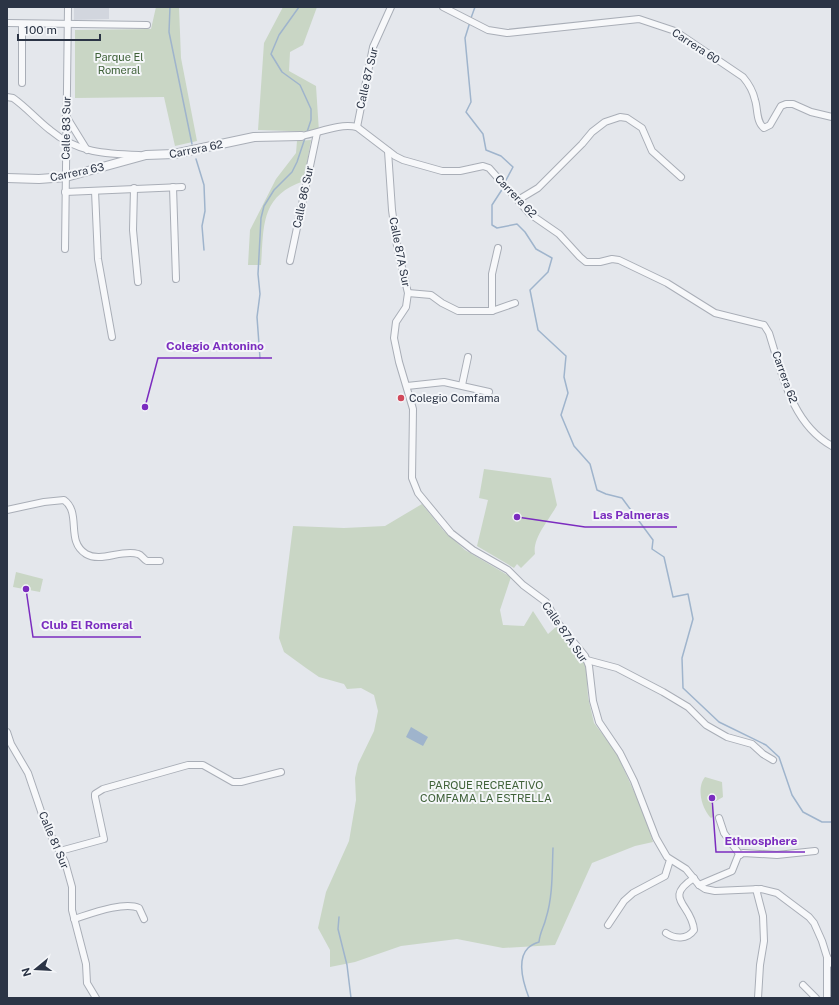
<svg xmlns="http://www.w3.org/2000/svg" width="839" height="1005" font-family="'Public Sans',sans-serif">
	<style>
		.built { fill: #d2d6de }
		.green { fill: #c9d6c5 }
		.water { fill: #9fb4cc }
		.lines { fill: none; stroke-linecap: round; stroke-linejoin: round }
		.stream { stroke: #9fb4cc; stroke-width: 1.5 }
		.minor-casing { stroke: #a9aeb7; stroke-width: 8 }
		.tertiary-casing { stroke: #a9aeb7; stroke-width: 10 }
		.minor { stroke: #f7f8fa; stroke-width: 6 }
		.tertiary { stroke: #f7f8fa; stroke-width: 8 }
		.poi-dot { fill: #d1495b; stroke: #f4f6f9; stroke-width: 1.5 }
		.labels { text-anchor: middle; stroke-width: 4; stroke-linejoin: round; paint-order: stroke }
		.street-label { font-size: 11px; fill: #2b3445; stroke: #f4f6f9 }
		.park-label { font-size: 11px; fill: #3f6138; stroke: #f4f6f9 }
		.poi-label { font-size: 11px; fill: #2b3445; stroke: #f4f6f9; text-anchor: start }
		.leader { fill: none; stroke: #7b2cbf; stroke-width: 1.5 }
		.callout-dot { fill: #7b2cbf; stroke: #f4f6f9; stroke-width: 1.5 }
		.callout-label { font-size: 12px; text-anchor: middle; font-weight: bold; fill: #7b2cbf; stroke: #f4f6f9; stroke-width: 4; stroke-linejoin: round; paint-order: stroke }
	</style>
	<rect width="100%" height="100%" fill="#e4e7ec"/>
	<polygon class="built" points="74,7 109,7 109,19 74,20"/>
	<g class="green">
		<polygon points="156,7 179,7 181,58 197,141 175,146 164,97 75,98 75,30 151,29"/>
		<polygon points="283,7 317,7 303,45 290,52 289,71 316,86 319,132 258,130 264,43"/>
		<path d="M311,140L304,181C260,196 264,226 261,265H248L250,230L276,179L296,153L297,141Z"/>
		<path d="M484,469L551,478L557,505C550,519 532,538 535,554L521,568L517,564L514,568L477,546L488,500L479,498Z"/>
		<polygon points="422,504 443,530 465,550 511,577 500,610 503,625 524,626 533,611 548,634 558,625 586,665 588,697 594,723 616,752 642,809 653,842 635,846 592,863 555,945 503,948 457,939 401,946 355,962 330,967 330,950 318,928 326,892 349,841 356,800 355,778 358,764 374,731 378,711 374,695 361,688 347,689 344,684 319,677 306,668 284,652 279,638 293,526 344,528 385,526"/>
		<polygon points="16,572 43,579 40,592 13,587"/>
		<path d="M705,777L722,782L723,797L711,804L714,816L711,818C702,809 696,788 705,777Z"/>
	</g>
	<polygon class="water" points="411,727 428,737 423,746 406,737"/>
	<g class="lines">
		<g class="stream">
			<polyline points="170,7 169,32 192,144"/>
			<polyline points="299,7 279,35 271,54 282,72 300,85 311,109 311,120 307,132"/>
			<polyline points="471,18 475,7"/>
			<polyline points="470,22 465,38 471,102 466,112 483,134 486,150 501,156 513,167 505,182"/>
			<polyline points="196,159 204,185 205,211 202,226 204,250"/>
			<polyline points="503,188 492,205 492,225 497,228 517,224 525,232 536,249 552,258 548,272 530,290 538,330 566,356 564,377 568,393 561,415 574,446 590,464 597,490 606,494 622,498 653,540 652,549 664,557 673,597 688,594 693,619 682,658 683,688 719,722 766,745 779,757 792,795 803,812 822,822 832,822"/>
			<polyline points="260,358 257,317 260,294 258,274 261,218 264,206 274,190 292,172 297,162 305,138"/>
			<polyline points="339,917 338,929 347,965 351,998"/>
			<path d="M529,998C524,985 516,960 528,948C531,945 536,943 539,942C540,932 544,927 546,918C553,896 552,871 553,848"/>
		</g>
		<g class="minor-casing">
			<g id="minor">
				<path d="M443,7L488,30L507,33L639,19L675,31L743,77C749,84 753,91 755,100C758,109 756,122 764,128L770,125L781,106L786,104H793L811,112L832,117"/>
				<polyline points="7,23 147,25"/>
				<polyline points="22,83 22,24"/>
				<path d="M7,97L13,98C26,107 37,120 50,130C77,153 106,154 139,155"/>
				<polyline points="66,116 87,150"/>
				<polyline points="357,127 373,47 391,7"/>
				<path d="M301,136C319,133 338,123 357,127L395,156L403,160L442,171H460L483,166L489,168L530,214L559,234L580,257L586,262H600L612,259L619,260L667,283L715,313L764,325L769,333C782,374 792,424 832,446"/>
				<polyline points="388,151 392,210 397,246 408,293 406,307 396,322 394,338 399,362 413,409 412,478 418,493 451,533 473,550 508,570 523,585 546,602 558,623 585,656 589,666 593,701 599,722 620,753 634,781 656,838 667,857 686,869 699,885 705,889 715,891 761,889 777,893 809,917 814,923 822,941 827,957 832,964"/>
				<polyline points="173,187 176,279"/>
				<polyline points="134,188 133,230 138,282"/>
				<polyline points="95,191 98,259 112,337"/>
				<polyline points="65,192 182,187"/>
				<polyline points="518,200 538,188 582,144 592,132 605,122 620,117 627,118 642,128 652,151 681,177"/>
				<polyline points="65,249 68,7"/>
				<polyline points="290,261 317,133"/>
				<polyline points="408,293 431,295 442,303 458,311 492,311 515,303"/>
				<polyline points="492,311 492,274 498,248"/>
				<polyline points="462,385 468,357"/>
				<polyline points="407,386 444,382 489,392"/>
				<path d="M7,510L44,502L64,500C82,513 65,541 86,554C101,563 121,549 138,554C142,555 143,559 147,561H160"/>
				<polyline points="587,660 617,668 663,692 688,707 706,725 727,737 752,744 763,754 773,760"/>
				<polyline points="7,732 11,744 28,773 46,826 65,862 72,887 72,910 86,964 87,983 96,998"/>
				<polyline points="719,818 724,833 740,855"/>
				<polyline points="60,851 104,839 95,797 95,794 103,789 188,765 203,765 233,782 241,782 281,772"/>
				<polyline points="699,885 732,871 738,856 743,853 777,855 815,851"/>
				<polyline points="756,889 763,916 764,941 760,965 758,998"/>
				<path d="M74,919C90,914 124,901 139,908L144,919"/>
				<polyline points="608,925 624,901 633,893 665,876 670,860"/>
				<path d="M666,933C675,939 687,940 694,930C692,904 662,899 694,878"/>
				<polyline points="827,957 827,998"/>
				<polyline points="803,985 816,998"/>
			</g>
		</g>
		<g class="tertiary-casing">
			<polyline id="tertiary" points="7,178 39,179 66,177 146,155 174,154 254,137 301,136"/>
		</g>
		<use href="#minor" class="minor"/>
		<use href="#tertiary" class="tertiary"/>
	</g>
	<circle class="poi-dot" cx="401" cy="398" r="4"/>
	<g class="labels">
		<g class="street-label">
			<text transform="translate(696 46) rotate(33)" y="4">Carrera 60</text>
			<text transform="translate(367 78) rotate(-77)" y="4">Calle 87 Sur</text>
			<text transform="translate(66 128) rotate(-89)" y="4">Calle 83 Sur</text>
			<text transform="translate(196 149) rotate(-11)" y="4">Carrera 62</text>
			<text transform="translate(77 172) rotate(-12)" y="4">Carrera 63</text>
			<text transform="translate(516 196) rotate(46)" y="4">Carrera 62</text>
			<text transform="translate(303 197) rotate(-78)" y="4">Calle 86 Sur</text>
			<text transform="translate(400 252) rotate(79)" y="4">Calle 87A Sur</text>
			<text transform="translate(785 377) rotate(70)" y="4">Carrera 62</text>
			<text transform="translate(565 632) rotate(55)" y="4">Calle 87A Sur</text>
			<text transform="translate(54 840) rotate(67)" y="4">Calle 81 Sur</text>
		</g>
		<g class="park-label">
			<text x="119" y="61">Parque El<tspan x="119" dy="13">Romeral</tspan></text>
			<text x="486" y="789">PARQUE RECREATIVO<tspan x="486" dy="13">COMFAMA LA ESTRELLA</tspan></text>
		</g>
		<g class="poi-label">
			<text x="409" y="402">Colegio Comfama</text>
		</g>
	</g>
	<path class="leader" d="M145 407L158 358H272M517 517L585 527H677M26 589L33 637H141M712 798L716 852H805"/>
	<g class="callout-dot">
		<circle cx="145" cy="407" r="4"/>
		<circle cx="517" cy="517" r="4"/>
		<circle cx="26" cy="589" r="4"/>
		<circle cx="712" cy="798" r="4"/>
	</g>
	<g class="callout-label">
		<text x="215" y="350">Colegio Antonino</text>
		<text x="631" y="519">Las Palmeras</text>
		<text x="87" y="629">Club El Romeral</text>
		<text x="761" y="845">Ethnosphere</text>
	</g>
	<rect width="839" height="1005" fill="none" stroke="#2b3445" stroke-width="16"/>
	<g transform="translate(36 969) rotate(252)" stroke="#f4f6f9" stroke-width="3" paint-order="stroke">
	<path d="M0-3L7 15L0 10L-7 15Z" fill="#2b3445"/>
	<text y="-6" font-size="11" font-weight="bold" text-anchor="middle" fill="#2b3445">N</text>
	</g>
	<path d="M18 34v6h82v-6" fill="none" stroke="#2b3445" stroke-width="2"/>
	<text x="24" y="34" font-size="12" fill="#2b3445" stroke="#f4f6f9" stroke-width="3" paint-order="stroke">100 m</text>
</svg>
